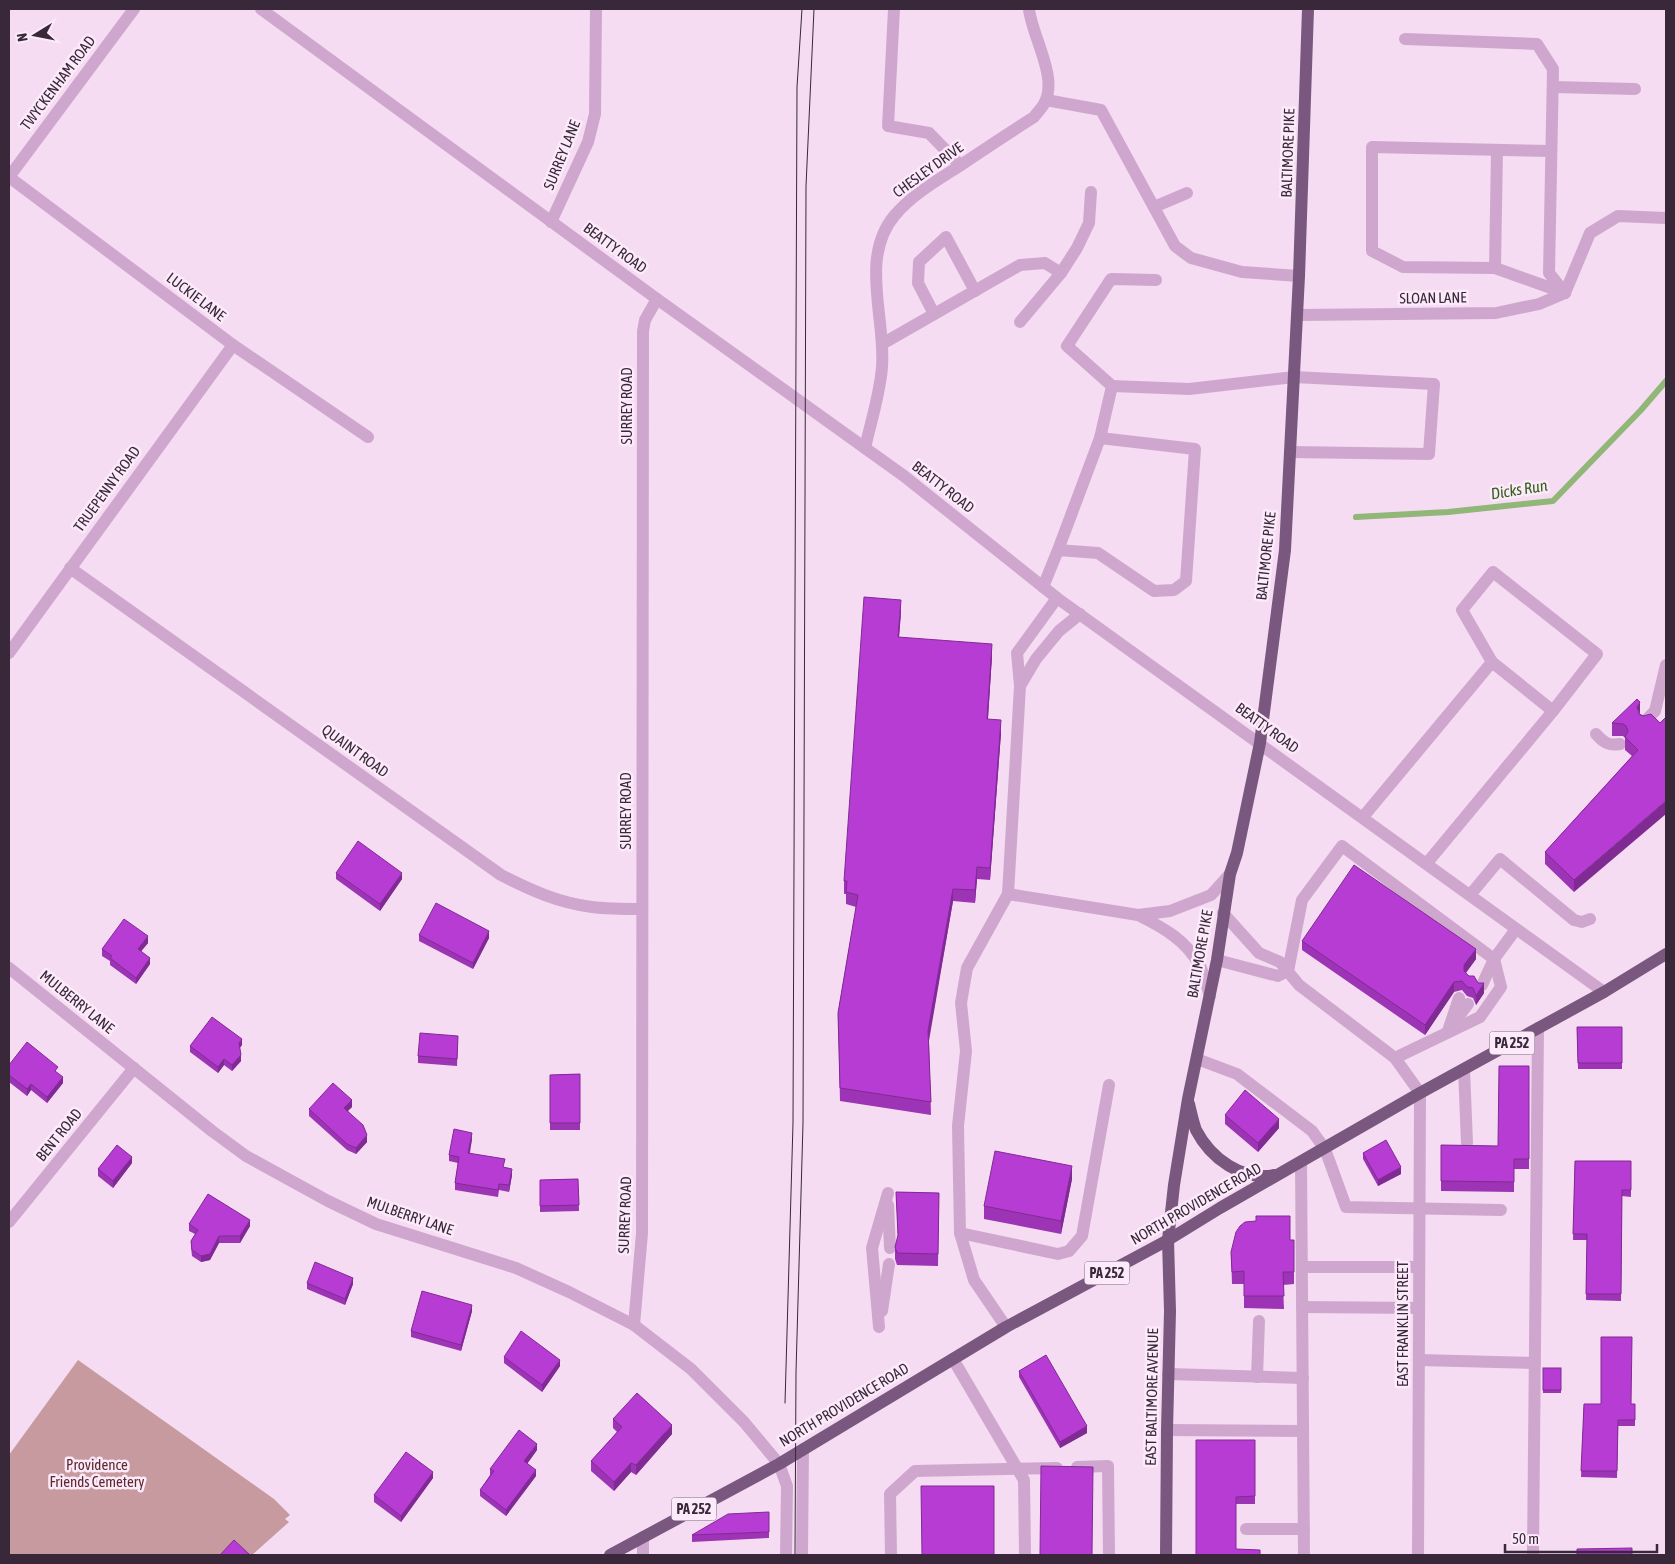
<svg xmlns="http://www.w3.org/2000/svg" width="1675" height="1564" font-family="'Asap Condensed',sans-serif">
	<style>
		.green { fill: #c69a9e }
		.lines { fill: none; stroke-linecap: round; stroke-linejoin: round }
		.stream { stroke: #90b678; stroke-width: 6 }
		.minor { stroke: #cfa7ce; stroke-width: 12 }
		.major { stroke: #7a577e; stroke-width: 12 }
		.tram { stroke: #38283a; stroke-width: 1 }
		.wall { fill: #9d34b5 }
		.shaded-wall { fill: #802a94 }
		.building { fill: #b73cd3; stroke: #802a94 }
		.labels { text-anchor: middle; stroke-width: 5; stroke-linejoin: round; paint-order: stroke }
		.shield { fill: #fceafa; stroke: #736274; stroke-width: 1 }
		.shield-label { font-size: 14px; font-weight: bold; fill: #38283a }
		.street-label { font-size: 15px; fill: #38283a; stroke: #fceafa }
		.park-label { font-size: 15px; fill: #5c292c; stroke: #fceafa }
		.water-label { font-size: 16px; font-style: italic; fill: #336118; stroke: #fceafa }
	</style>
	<rect width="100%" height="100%" fill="#f5dcf2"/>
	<polygon class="green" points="78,1360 274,1499 290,1515 285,1519 289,1522 252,1555 11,1555 9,1553 9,1455"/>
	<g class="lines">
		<polyline class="stream" points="1356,517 1448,512 1553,501 1641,410 1666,381"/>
		<g class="minor">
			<polyline points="261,9 657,299 904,476 1057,598 1604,992"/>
			<polyline points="894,9 888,126 929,133 960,165"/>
			<polyline points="1405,39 1537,44 1553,69 1549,273 1565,293"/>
			<polyline points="1553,87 1635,89"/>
			<polyline points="1046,100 1101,110 1175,246 1191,258 1242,272 1299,276"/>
			<polyline points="1551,151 1372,147 1372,251 1403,267 1495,268 1565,293"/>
			<polyline points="9,177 233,345 368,437"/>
			<polyline points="9,177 134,9"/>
			<polyline points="1154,207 1187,193"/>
			<polyline points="551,222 588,142 595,114 596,9"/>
			<polyline points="1495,268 1497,150"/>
			<polyline points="1061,273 1077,248 1089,223 1091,192"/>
			<polyline points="1565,293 1590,233 1618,216 1666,218"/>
			<polyline points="934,314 918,283 919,262 946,237 975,291"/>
			<polyline points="1298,315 1496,313 1539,304 1565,293"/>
			<polyline points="882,344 1020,265 1045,263 1061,273 1020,322"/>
			<polyline points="1112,386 1189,389 1294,377 1434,384 1429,454 1290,452"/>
			<polyline points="1100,438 1112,386 1067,346 1111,279 1156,280"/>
			<path d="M865,448C871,421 880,394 882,367C886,319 859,257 895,215C912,195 936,181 958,167C983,150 1009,133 1034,117C1037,113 1041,109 1044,104C1059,78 1032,37 1029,9"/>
			<path d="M70,568L501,875C530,890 559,903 592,907C608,909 626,909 642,909"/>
			<polyline points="1043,587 1058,550 1100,438 1195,449 1186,581 1174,590 1154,591 1098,553 1058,550"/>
			<polyline points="9,653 233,345"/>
			<polyline points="1492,662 1462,610 1493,572 1597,654 1553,711"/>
			<polyline points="1020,686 1036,659 1059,631 1080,614"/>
			<polyline points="1645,721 1655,711 1666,665"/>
			<path d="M1596,734C1604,743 1609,746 1620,744"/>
			<polyline points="1363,817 1492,662 1553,711 1427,863"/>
			<polyline points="1008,894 1138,915 1170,911 1211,895 1230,874"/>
			<polyline points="1470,895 1500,859 1574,920 1582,922 1590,919"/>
			<polyline points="1223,913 1259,953 1280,962 1299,985 1395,1058 1420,1093 1418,1555"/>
			<path d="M1138,915C1164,928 1186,940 1200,966C1204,975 1207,986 1210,996"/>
			<polyline points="1217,960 1278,976 1288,971"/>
			<polyline points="9,968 212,1131 246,1156 328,1201 376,1224 516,1268 569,1292 634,1325 691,1369 744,1422 779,1464 787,1486 786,1555"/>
			<polyline points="1288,971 1302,900 1342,846 1494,959 1501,987 1480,1017 1395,1058"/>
			<polyline points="1482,985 1494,959 1516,929"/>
			<polyline points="1455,1021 1468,1004"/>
			<polyline points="1448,1031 1459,998"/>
			<polyline points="1197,1059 1237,1074 1312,1131 1325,1149 1346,1207 1501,1210"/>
			<polyline points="1464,1069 1467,1143"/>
			<polyline points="1301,1162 1304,1555"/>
			<polyline points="888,1205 890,1248"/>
			<polyline points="9,1222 134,1068"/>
			<polyline points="960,1233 1058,1254 1069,1251 1082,1236 1109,1085"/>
			<polyline points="1302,1267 1419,1267"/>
			<polyline points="1302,1307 1419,1308"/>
			<polyline points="882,1311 889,1264"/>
			<polyline points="634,1325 642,1233 643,331 645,320 657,299"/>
			<polyline points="879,1327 872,1248 888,1193"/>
			<polyline points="1006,1327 974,1280 960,1233 958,1126 966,1051 961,1003 967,968 1008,894 1020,686 1017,653 1057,598"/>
			<polyline points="953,1359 1024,1480 1025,1555"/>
			<polyline points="1419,1360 1535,1363"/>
			<polyline points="1168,1374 1303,1378"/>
			<polyline points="1257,1377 1259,1321"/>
			<polyline points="1167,1430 1303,1431"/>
			<polyline points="1077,1467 1108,1466 1109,1555"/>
			<polyline points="1246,1529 1304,1529"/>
			<polyline points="643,1537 643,1555"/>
			<polyline points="802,1555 803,1449"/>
			<polyline points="891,1555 890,1494 915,1471 1057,1468"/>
			<polyline points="1533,1555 1538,1028"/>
		</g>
		<g class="major">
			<path d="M1189,1104C1191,1112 1193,1122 1196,1130C1211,1159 1242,1181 1275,1175"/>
			<polyline points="610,1555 779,1464 1006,1327 1168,1240 1220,1208 1420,1093 1604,992 1666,954"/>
			<polyline points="1166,1555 1167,1430 1170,1311 1168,1240 1174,1185 1188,1099 1217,960 1230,874 1237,853 1260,743 1285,550 1299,276 1308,9"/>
		</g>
		<g class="tram">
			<polyline points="785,1403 793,1123 797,87 802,9"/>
			<polyline points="795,1555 796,1372 803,1123 806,186 814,9"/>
		</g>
	</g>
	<g class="wall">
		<polygon points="901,612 899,637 992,656 988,719 1001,733 990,880 977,879 975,903 953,901 929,1041 931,1115 840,1101 838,1013 856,907 846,904 846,894 844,894 844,881"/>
		<polygon points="1640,714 1660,723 1574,892 1545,864 1545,852 1632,756 1625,750 1625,738 1623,736 1612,736 1612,723"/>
		<polygon points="336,873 402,879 380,911 336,879"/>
		<polygon points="419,935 489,938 473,969 419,941"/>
		<polygon points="1302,941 1476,959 1466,973 1484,993 1476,1005 1473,998 1467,996 1462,990 1454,992 1425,1035 1302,950"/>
		<polygon points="148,943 141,951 150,964 136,984 110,965 110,961 102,956 102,949"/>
		<polygon points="1577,1027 1622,1027 1622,1069 1578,1069"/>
		<polygon points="458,1042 457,1066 418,1063 418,1056"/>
		<polygon points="242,1045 239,1048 241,1061 232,1071 224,1065 218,1073 190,1052 190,1046"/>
		<polygon points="9,1065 58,1074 63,1083 47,1103 31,1090 27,1096 9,1082"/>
		<polygon points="1529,1066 1529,1169 1514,1169 1514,1192 1441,1191 1441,1145 1498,1146"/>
		<polygon points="580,1074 580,1130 550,1130 550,1075"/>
		<polygon points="352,1107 348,1111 367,1142 356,1154 347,1150 309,1116 309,1109"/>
		<polygon points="1225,1115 1279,1128 1258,1152 1225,1124"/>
		<polygon points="472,1139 470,1153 504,1168 512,1175 509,1192 499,1190 498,1197 455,1190 455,1183 458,1163 449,1161 449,1155"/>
		<polygon points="1363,1153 1401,1174 1378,1186 1363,1159"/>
		<polygon points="1575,1161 1631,1161 1631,1197 1622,1196 1621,1301 1586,1300 1587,1240 1573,1240"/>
		<polygon points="132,1163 113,1188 98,1176 98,1169"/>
		<polygon points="578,1179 579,1211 540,1212 540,1180"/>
		<polygon points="1072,1179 1061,1234 984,1219 984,1206"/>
		<polygon points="896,1192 939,1193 938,1266 897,1265 895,1259 895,1247 898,1237"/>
		<polygon points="189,1224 250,1226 240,1243 219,1243 210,1260 201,1262 192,1256 191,1247 191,1241 195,1234 189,1231"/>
		<polygon points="1290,1240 1294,1240 1294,1284 1283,1285 1284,1309 1244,1308 1244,1284 1232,1284 1231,1252"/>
		<polygon points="307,1283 353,1284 345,1305 307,1289"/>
		<polygon points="472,1311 461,1351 411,1337 411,1331"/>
		<polygon points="504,1357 560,1366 542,1392 504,1363"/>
		<rect x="1543" y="1368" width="18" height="25"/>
		<polygon points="1019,1371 1087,1433 1060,1448 1019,1377"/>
		<polygon points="1584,1404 1635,1404 1635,1426 1618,1426 1617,1478 1581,1477"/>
		<polygon points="613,1419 672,1434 636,1475 631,1472 614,1491 591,1471 591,1461 617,1432 613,1428"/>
		<polygon points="1255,1440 1255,1504 1236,1504 1236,1549 1196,1555"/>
		<polygon points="537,1450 527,1464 536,1476 506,1516 480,1496 480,1490 490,1475 490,1469"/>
		<polygon points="433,1478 401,1522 374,1502 374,1495"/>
		<polygon points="769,1512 769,1538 692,1542 692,1535"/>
	</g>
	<g class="shaded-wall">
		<polygon points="901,600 901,612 898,649 898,637"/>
		<polygon points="992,644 992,656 987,732 987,719"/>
		<polygon points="1640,702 1640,715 1637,707"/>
		<polygon points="1001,720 1001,733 990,880 990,868"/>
		<polygon points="1666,801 1666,814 1574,892 1574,880"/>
		<polygon points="977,867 977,879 975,903 975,890"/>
		<polygon points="402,873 402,879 380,911 380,904"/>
		<polygon points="953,889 953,901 928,1043 928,1031"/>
		<polygon points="489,931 489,938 473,969 473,963"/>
		<polygon points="148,936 148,943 138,955 138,949"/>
		<polygon points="1476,949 1476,959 1464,975 1464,965"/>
		<polygon points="150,958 150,964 136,984 136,978"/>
		<polygon points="1454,982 1454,992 1425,1035 1425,1025"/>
		<polygon points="1484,983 1484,993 1476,1005 1476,996"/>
		<polygon points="242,1039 242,1045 239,1049 239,1043"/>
		<polygon points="241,1055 241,1061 232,1071 232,1065"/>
		<polygon points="224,1059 224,1065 218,1073 218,1067"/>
		<polygon points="63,1077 63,1083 47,1103 47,1097"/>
		<polygon points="31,1084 31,1090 27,1096 27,1089"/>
		<polygon points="352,1100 352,1107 344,1114 344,1108"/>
		<polygon points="1279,1119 1279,1128 1258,1152 1258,1143"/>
		<polygon points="472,1133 472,1139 468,1159 468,1153"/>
		<polygon points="367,1135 367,1142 356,1154 356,1148"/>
		<polygon points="132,1157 132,1163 113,1188 113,1181"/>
		<polygon points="1072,1166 1072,1179 1061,1234 1061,1221"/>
		<polygon points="1401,1167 1401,1174 1378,1186 1378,1180"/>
		<polygon points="512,1169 512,1175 509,1192 509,1185"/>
		<polygon points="250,1220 250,1226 240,1243 240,1236"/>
		<polygon points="219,1236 219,1243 210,1260 201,1262 201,1256"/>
		<polygon points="353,1278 353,1284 345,1305 345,1299"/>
		<polygon points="472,1305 472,1311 461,1351 461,1345"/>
		<polygon points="560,1360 560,1366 542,1392 542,1385"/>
		<polygon points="672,1425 672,1434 636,1475 636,1465"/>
		<polygon points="1087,1426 1087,1433 1060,1448 1060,1442"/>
		<polygon points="537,1444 537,1450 524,1468 524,1461"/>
		<polygon points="631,1463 631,1472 614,1491 614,1482"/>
		<polygon points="536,1470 536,1476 506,1516 506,1510"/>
		<polygon points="433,1472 433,1478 401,1522 401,1516"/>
	</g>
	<g class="building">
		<polygon points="864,597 901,600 898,637 992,644 987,719 1001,720 990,868 977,867 975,890 953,889 928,1031 931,1102 840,1088 838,1013 858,895 846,892 847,881 844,881"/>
		<polygon points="1637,699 1640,702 1637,707 1639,714 1643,716 1651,714 1660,723 1666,717 1666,801 1574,880 1545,852 1638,750 1625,737 1628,731 1626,726 1623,724 1612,723"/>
		<polygon points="358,841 402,873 380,904 336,873"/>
		<polygon points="1354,865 1476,949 1464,965 1464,971 1469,976 1474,976 1478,983 1484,983 1476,996 1473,988 1467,987 1462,981 1454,982 1425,1025 1302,941"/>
		<polygon points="436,903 489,931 473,963 419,935"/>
		<polygon points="124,919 148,936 138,949 150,958 136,978 110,958 112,956 102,949"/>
		<polygon points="212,1017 242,1039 239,1043 241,1055 232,1065 224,1059 218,1067 190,1046"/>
		<polygon points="1577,1027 1622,1027 1622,1063 1578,1063"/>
		<polygon points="420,1033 458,1036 457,1059 418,1056"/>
		<polygon points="27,1042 58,1067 55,1071 63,1077 47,1097 31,1084 27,1089 9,1075 9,1065"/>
		<polygon points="1499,1066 1529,1066 1529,1159 1514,1159 1514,1182 1441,1181 1441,1145 1498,1146"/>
		<polygon points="580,1074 580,1123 550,1123 550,1075"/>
		<polygon points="333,1083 352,1100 344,1108 363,1125 367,1135 356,1148 347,1144 309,1109"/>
		<polygon points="1245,1090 1279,1119 1258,1143 1225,1115"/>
		<polygon points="454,1129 472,1133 468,1153 505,1159 503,1167 512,1169 509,1185 499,1184 498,1190 455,1183 459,1157 449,1155"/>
		<polygon points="1386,1140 1401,1167 1378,1180 1363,1153"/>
		<polygon points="117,1145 132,1157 113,1181 98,1169"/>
		<polygon points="995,1151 1072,1166 1061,1221 984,1206"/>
		<polygon points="1575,1161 1631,1161 1631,1190 1622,1190 1621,1294 1586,1294 1587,1234 1573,1234"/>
		<polygon points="578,1179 579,1205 540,1206 540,1180"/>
		<polygon points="896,1192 939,1193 938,1254 897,1253 895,1247 898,1235"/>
		<polygon points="208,1194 250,1220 240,1236 219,1236 210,1254 201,1256 192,1250 191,1241 198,1230 189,1224"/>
		<polygon points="1256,1216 1290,1216 1290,1240 1294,1240 1294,1272 1283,1272 1284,1296 1244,1296 1244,1271 1232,1272 1231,1252 1236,1232 1240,1226 1245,1222 1256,1221"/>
		<polygon points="315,1262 353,1278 345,1299 307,1283"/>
		<polygon points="422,1291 472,1305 461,1345 411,1331"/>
		<polygon points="521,1331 560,1360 542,1385 504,1357"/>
		<polygon points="1601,1337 1632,1337 1631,1404 1635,1404 1635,1420 1618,1420 1617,1471 1581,1471 1584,1404 1601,1404"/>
		<polygon points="1046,1355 1087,1426 1060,1442 1019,1371"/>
		<rect x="1543" y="1368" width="18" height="22"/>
		<polygon points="637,1393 672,1425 636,1465 631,1463 614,1482 591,1461 622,1427 613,1419"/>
		<polygon points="519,1430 537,1444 524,1461 536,1470 506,1510 480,1490 494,1471 490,1469"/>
		<polygon points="1196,1440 1255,1440 1255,1496 1236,1497 1236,1549 1260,1550 1260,1555 1196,1555"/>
		<polygon points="406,1452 433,1472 401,1516 374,1495"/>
		<polygon points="1041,1466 1093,1467 1092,1555 1040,1555"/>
		<polygon points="921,1486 994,1486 994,1555 922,1555"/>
		<polygon points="769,1512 769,1532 692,1535 728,1514"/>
		<polygon points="234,1540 250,1555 220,1555"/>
		<polygon points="1632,1548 1632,1555 1577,1555 1577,1549"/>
	</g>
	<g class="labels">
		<g class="shield">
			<rect x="1489.5" y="1031.5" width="45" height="23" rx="4"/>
			<rect x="1084.5" y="1261.5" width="45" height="23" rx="4"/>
			<rect x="671.5" y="1497.5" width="45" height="23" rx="4"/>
		</g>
		<g class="shield-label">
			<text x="1512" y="1048">PA 252</text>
			<text x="1107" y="1278">PA 252</text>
			<text x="694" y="1514">PA 252</text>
		</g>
		<g class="street-label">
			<text transform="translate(58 83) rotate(-53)" y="5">TWYCKENHAM ROAD</text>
			<text transform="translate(1288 153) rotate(-88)" y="5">BALTIMORE PIKE</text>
			<text transform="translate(562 155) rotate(-68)" y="5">SURREY LANE</text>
			<text transform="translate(928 170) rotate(-36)" y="5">CHESLEY DRIVE</text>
			<text transform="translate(615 248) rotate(36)" y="5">BEATTY ROAD</text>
			<text transform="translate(196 297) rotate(37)" y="5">LUCKIE LANE</text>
			<text transform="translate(1433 298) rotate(-1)" y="5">SLOAN LANE</text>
			<text transform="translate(627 406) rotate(-90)" y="5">SURREY ROAD</text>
			<text transform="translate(943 487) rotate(38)" y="5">BEATTY ROAD</text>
			<text transform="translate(107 489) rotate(-54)" y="5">TRUEPENNY ROAD</text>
			<text transform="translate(1266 556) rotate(-84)" y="5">BALTIMORE PIKE</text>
			<text transform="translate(1267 728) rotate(36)" y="5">BEATTY ROAD</text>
			<text transform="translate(355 751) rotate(36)" y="5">QUAINT ROAD</text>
			<text transform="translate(626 811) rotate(-90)" y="5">SURREY ROAD</text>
			<text transform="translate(1200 954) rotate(-80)" y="5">BALTIMORE PIKE</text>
			<text transform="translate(77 1002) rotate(39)" y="5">MULBERRY LANE</text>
			<text transform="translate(59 1135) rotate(-51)" y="5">BENT ROAD</text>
			<text transform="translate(1196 1204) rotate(-30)" y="5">NORTH PROVIDENCE ROAD</text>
			<text transform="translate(625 1215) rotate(-88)" y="5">SURREY ROAD</text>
			<text transform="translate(410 1216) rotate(19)" y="5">MULBERRY LANE</text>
			<text transform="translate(1403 1324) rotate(-90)" y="5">EAST FRANKLIN STREET</text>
			<text transform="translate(1152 1397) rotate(-89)" y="5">EAST BALTIMORE AVENUE</text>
			<text transform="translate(844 1405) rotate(-31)" y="5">NORTH PROVIDENCE ROAD</text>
		</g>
		<g class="park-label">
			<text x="97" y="1470">Providence<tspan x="97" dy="17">Friends Cemetery</tspan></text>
		</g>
		<g class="water-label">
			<text transform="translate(1519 489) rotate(-9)" y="6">Dicks Run</text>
		</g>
	</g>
	<rect width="1675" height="1564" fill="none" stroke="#38283a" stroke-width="20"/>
	<g transform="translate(35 35) rotate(260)" stroke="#fceafa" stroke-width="4" paint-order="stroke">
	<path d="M0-4L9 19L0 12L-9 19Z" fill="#38283a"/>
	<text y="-8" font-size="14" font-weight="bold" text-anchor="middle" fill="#38283a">N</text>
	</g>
	<path d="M1505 1544v8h152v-8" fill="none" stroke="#38283a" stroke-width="2.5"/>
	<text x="1512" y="1544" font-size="15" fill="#38283a" stroke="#fceafa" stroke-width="4" paint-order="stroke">50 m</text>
</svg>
